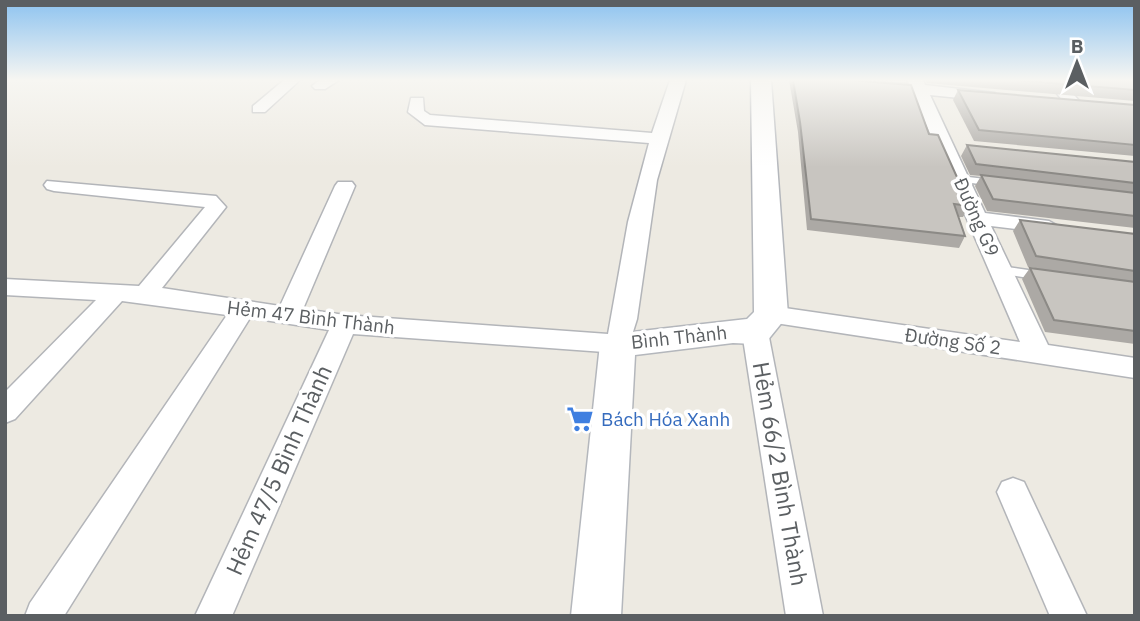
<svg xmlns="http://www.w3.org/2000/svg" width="1140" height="621" font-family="'IBM Plex Sans',sans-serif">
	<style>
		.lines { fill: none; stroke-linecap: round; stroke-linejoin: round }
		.lane-casing { stroke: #b3b5b9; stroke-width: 3 }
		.street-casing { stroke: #b3b5b9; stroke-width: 3 }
		.secondary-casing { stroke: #b4b7bc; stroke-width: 3 }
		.lane { fill: #fff; fill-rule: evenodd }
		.street { fill: #fff; fill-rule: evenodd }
		.secondary { fill: #fff; fill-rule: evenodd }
		.wall { fill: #aca9a5 }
		.building { fill: #c8c5c0; stroke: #8c8a86; stroke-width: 2 }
		.labels { text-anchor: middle; stroke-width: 7; stroke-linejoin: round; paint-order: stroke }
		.street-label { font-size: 19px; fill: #5b5f62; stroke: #fff }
		.shop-label { font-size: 19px; fill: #366cbe; stroke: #fff; text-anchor: start }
		.near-street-label { font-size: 23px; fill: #5b5f62; stroke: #fff }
	</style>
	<rect width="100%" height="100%" fill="#edeae2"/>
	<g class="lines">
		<g class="lane-casing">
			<g id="lane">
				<polygon points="960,176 994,180 999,183 994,186 957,181 955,179"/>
				<polygon points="1000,266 1042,272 1048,276 1042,280 996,273 994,270"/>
			</g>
		</g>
		<g class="street-casing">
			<g id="street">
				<polygon points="284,80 300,80 265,112 253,112 253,106"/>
				<polygon points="320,80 339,80 325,89 315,89 312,86"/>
				<polygon points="670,80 686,80 657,180 637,319 627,351 618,353 353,334 232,616 195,616 329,330 250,318 64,616 25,616 30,603 227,315 122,301 15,419 5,423 5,392 96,300 5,295 5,279 139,286 205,207 54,191 47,189 44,185 47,181 216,196 226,207 162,288 280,306 335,186 338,182 352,182 355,186 303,309 345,315 608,334 628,222 649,143 425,125 408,112 411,98 423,98 424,111 430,115 652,133"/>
				<polygon points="808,80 909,84 907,80 923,80 925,85 995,93 997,96 989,101 930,95 985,213 1049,221 1060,227 1049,233 991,226 1048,345 1135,358 1135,378 762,321 759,315 762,309 771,306 1020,342 913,94 815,85"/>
				<polygon points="1046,80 1061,80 1081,103 1079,106 1067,106"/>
				<polygon points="755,323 764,326 768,332 823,616 786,616 742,332 746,326"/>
				<polygon points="1013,478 1024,482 1087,616 1050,616 997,492 1002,482"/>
			</g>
		</g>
		<g class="secondary-casing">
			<polygon id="secondary" points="751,80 771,80 788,315 767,341 755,344 733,343 635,355 621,616 571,616 600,344 606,335 747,319 754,312"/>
		</g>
		<use href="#lane" class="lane"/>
		<use href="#street" class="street"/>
		<use href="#secondary" class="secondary"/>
	</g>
	<g class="wall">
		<polygon points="789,80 848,80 929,134 970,206 963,217 958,217 965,236 959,248 807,230 798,132"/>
		<polygon points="869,80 905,80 905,81"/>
		<polygon points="925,80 1135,80 1135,101 927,83"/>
		<polygon points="958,90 1135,105 1135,156 974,141 953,100"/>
		<polygon points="967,145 1135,162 1135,228 987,211 975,186 981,176 970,175 961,156"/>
		<polygon points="1020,220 1135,234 1135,344 1045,332 1022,279 1030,268 1035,268 1028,267 1013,231"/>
	</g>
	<g class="building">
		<polygon points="793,80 848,80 911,85 929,134 938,135 970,206 954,204 965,236 811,219 800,122"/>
		<polygon points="1016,80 1135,80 1135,90"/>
		<polygon points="958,90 1135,105 1135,145 979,130"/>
		<polygon points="967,145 1135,162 1135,183 976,164"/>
		<polygon points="981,175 1135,193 1135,216 993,199"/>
		<polygon points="1020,220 1135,234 1135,271 1036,256"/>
		<polygon points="1030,268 1135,282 1135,331 1054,320"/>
	</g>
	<linearGradient id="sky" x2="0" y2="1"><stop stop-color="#8dc3f0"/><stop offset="0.48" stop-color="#f7f6f2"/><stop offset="1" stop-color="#f7f6f2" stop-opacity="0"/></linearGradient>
	<rect width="1140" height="167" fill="url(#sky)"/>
	<defs>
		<g id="supermarket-bare" transform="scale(2.1)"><path d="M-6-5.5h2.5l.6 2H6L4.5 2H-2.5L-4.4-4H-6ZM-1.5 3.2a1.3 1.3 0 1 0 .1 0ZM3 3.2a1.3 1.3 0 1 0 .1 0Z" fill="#3f7fe0" stroke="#fff" stroke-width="2.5" paint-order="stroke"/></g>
	</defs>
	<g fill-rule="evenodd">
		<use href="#supermarket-bare" x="580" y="419"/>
	</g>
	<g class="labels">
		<g class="street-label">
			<text transform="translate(977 217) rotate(66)" y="7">Đường G9</text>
			<text transform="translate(311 317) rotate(7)" y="7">Hẻm 47 Bình Thành</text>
			<text transform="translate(679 337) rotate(-6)" y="7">Bình Thành</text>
			<text transform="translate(953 341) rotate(8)" y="7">Đường Số 2</text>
		</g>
		<g class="shop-label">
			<text x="601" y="426">Bách Hóa Xanh</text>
		</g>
		<g class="near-street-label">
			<text transform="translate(279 470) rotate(-66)" y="8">Hẻm 47/5 Bình Thành</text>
			<text transform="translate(780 474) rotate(80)" y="8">Hẻm 66/2 Bình Thành</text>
		</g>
	</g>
	<rect width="1140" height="621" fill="none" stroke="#5b5f62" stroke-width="14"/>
	<g transform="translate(1077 63)" stroke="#ffffff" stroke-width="5" paint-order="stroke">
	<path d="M0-5L12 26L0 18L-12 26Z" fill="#5b5f62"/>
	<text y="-10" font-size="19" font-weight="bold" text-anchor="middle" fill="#5b5f62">B</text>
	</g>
</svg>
